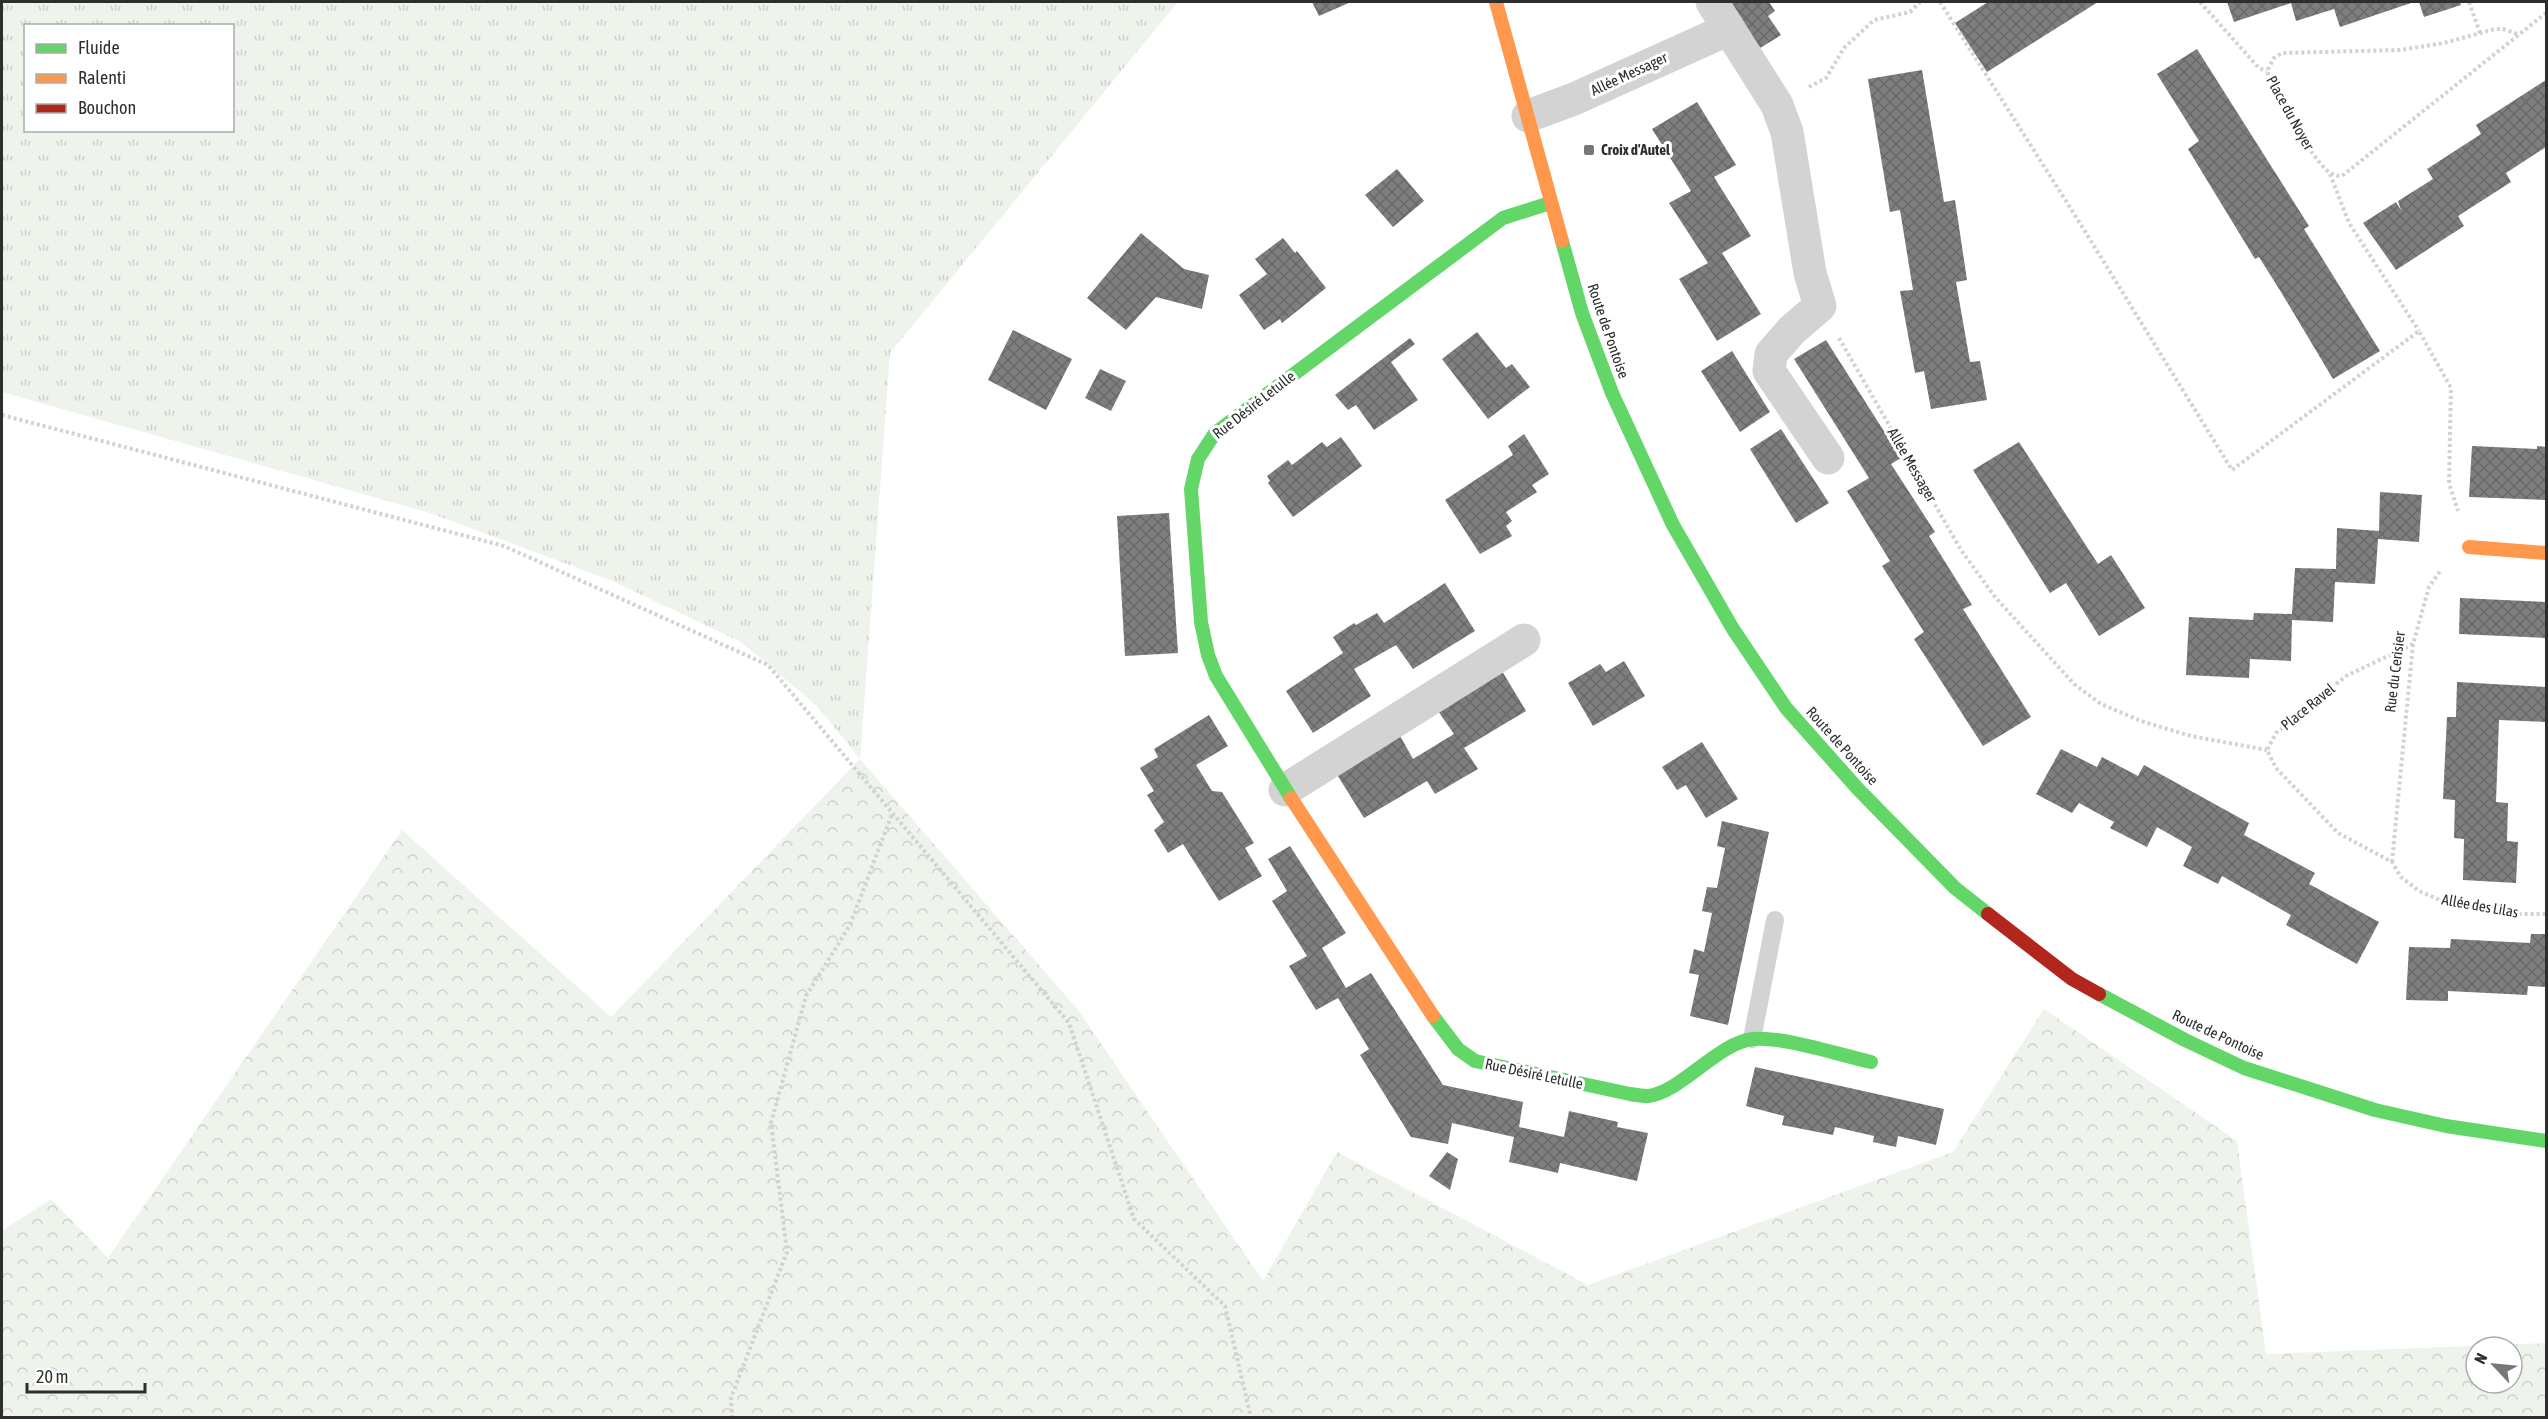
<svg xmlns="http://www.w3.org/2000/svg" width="2548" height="1419" font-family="'Asap Condensed',sans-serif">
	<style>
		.grass { fill: url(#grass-tufts); fill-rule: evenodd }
		.forest { fill: url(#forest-crowns); fill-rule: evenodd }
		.building { fill: url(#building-cross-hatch) }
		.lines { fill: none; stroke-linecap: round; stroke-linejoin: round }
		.path { stroke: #d2d2d2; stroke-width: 4; stroke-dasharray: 3 3; stroke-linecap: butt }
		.lane { stroke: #d3d3d3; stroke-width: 18 }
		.street { stroke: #d3d3d3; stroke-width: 33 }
		.fast { stroke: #63d668; stroke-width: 14 }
		.slow { stroke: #ff974d; stroke-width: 14 }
		.jam { stroke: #b3261e; stroke-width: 14 }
		.poi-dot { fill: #777; stroke: #fff; stroke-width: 2 }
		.labels { text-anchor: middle; stroke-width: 6; stroke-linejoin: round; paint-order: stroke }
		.street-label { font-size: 15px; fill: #2e2e2e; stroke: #fff }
		.poi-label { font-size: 15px; font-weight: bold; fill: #2e2e2e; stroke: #fff; text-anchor: start }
	</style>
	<defs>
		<pattern id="grass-tufts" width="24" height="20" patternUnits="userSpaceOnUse" patternTransform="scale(1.5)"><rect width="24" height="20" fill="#eef3ec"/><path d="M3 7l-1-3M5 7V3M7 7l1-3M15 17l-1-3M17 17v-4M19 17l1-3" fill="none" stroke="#ccd1cb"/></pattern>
		<pattern id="forest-crowns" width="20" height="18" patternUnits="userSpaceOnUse" patternTransform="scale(1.5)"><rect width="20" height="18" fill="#eef3ec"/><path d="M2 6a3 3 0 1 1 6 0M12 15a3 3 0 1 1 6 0" fill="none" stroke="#ccd1cb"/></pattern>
		<pattern id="building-cross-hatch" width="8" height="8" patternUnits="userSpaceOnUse" patternTransform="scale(1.5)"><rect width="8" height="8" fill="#7e7e7e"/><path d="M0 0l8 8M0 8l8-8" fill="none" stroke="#686868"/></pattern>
	</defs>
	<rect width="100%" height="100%" fill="#fff"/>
	<path class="grass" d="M2,2H1176L1177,3L890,353L860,759L817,706L741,642L610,580L427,512L2,392ZM26,26H232V130H26Z"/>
	<path class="forest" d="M860,759L1078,1010L1263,1281L1337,1152L1588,1285L1953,1152L2044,1009L2237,1141L2266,1354L2546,1343V1417H2V1231L51,1199L108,1258L402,830L611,1017ZM2476,1347H2512V1383H2476Z"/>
	<g class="building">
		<polygon points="1312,2 1351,2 1319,16"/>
		<polygon points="1726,2 1769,2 1775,11 1768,16 1781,35 1757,50"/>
		<polygon points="1988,2 2098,2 1987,72 1955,23"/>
		<polygon points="2227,2 2414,2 2340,27 2334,9 2296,21 2291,3 2234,22"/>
		<polygon points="2419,2 2460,2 2461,5 2424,17"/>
		<polygon points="2197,49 2309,226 2304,229 2380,351 2333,379 2281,292 2259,257 2255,259 2188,149 2199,141 2157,74"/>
		<polygon points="1922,70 1944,202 1955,200 1967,280 1956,282 1970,362 1980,361 1987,400 1931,409 1924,371 1915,373 1900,291 1913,290 1900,210 1890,212 1868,79"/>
		<polygon points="2546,80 2546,147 2506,173 2511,182 2458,216 2464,226 2396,270 2363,223 2396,202 2401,210 2398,201 2433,179 2427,169 2481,134 2476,125"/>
		<polygon points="1697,102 1736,165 1714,177 1751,236 1722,253 1761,314 1717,341 1679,279 1708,263 1669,203 1691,191 1652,129"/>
		<polygon points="1397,169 1424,201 1393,227 1365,195"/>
		<polygon points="1141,233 1184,269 1209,275 1202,309 1156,297 1126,330 1087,298"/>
		<polygon points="1283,238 1295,253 1297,251 1326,288 1282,323 1280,319 1264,330 1239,295 1267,274 1255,259"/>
		<polygon points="1013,330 1072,359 1046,410 988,380"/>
		<polygon points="1477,332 1506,368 1512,364 1530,387 1488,419 1442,359"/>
		<polygon points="1410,338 1415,344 1391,362 1418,400 1374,430 1356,405 1348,410 1335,395"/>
		<polygon points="1826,340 1901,458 1891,464 1935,532 1929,536 1972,605 1963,609 2031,717 1983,746 1914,639 1924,632 1882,566 1890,561 1847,491 1869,478 1794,359"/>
		<polygon points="1732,351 1770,412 1740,432 1701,371"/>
		<polygon points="1100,369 1126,381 1111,411 1085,398"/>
		<polygon points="1781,429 1829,503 1796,523 1750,449"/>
		<polygon points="1524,434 1549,474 1532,485 1537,492 1506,512 1512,521 1506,526 1512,536 1480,554 1445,500 1513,455 1508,446"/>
		<polygon points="1341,437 1362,466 1293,517 1268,483 1270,481 1267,476 1288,460 1292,465 1322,442 1327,447"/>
		<polygon points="2019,442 2098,564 2111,555 2145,608 2099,636 2066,583 2050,593 1973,470"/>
		<polygon points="2472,446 2537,449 2537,446 2546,447 2546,500 2469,497"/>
		<polygon points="2380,492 2422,495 2419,542 2378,539 2375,584 2335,582 2333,622 2292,620 2291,661 2250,659 2249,678 2186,675 2189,617 2253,620 2254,613 2292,614 2295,568 2336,569 2337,528 2379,531"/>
		<polygon points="1169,513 1178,653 1125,656 1117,516"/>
		<polygon points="1445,583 1475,631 1413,669 1396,645 1354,669 1371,696 1313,733 1286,691 1343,653 1333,637 1354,623 1356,625 1377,613 1384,623"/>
		<polygon points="2460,598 2546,602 2546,638 2459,634"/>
		<polygon points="1624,661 1645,696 1593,726 1568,683 1600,664 1606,672"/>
		<polygon points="1502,671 1526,711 1464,748 1478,769 1435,794 1427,781 1364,818 1336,773 1399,734 1413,759 1454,734 1438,711"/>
		<polygon points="2457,682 2546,687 2546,722 2499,720 2496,802 2508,803 2507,841 2518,842 2516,883 2463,880 2464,839 2454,838 2455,800 2443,799 2447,717 2456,717"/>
		<polygon points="1209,715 1228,746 1196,765 1212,791 1222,792 1254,843 1245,848 1262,876 1219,901 1183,844 1168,853 1154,830 1164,822 1147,795 1154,791 1140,768 1158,757 1154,749"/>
		<polygon points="1702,742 1738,799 1706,818 1686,785 1677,790 1662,767"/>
		<polygon points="2061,749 2097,767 2102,757 2138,776 2144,765 2249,823 2244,835 2315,873 2309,884 2379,922 2357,964 2286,925 2291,915 2222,876 2218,884 2183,866 2192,847 2157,827 2147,847 2110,828 2114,822 2079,803 2072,813 2036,794"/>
		<polygon points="1722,821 1769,832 1728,1025 1690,1016 1699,975 1689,973 1694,949 1704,952 1712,913 1702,911 1707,887 1717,888 1725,848 1717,846"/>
		<polygon points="1290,846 1346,933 1322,948 1346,988 1371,973 1443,1085 1523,1102 1519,1127 1564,1137 1569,1111 1618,1122 1617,1127 1648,1133 1637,1181 1560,1163 1558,1173 1509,1162 1514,1137 1452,1123 1448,1144 1411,1137 1360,1055 1369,1049 1338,998 1316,1010 1289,966 1307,956 1272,901 1287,891 1268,859"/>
		<polygon points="2531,934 2546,934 2546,987 2528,986 2527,995 2448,991 2448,1001 2406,1000 2409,947 2450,948 2451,939 2530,943"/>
		<polygon points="1755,1067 1944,1109 1936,1145 1898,1136 1896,1147 1873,1142 1874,1136 1835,1127 1833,1135 1782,1125 1784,1116 1746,1106"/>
		<polygon points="1447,1152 1458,1159 1450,1190 1429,1176"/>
	</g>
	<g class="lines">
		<g class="path">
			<polyline points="1940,2 2078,220 2232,470 2419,331 2451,388 2449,483 2458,511"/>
			<polyline points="2200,2 2259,68 2267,71"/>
			<polyline points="2469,2 2480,33"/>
			<path d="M2517,34L2503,29H2495L2444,43L2400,50L2282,53L2274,58L2267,71C2274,91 2312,160 2329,172C2333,175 2337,176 2342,176L2546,13"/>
			<polyline points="1809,87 1826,78 1844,48 1874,20 1910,12 1920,2"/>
			<polyline points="2330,174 2349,223 2419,331"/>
			<polyline points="1839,338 1961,550 1995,597 2074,684 2101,704 2141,721 2191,736 2267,750"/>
			<polyline points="2,415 504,546 768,665 1069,1023 1134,1219 1225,1306 1251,1418"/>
			<polyline points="2413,644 2346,676 2276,733 2267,750 2276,768 2338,833 2392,862 2401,877 2419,891 2440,900 2520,914 2546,914"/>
			<polyline points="2392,862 2413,644 2429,587 2441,570"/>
			<polyline points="732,1418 731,1398 787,1252 771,1123 806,996 850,925 892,814"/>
		</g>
		<polyline class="lane" points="1752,1039 1775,920"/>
		<g class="street">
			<polyline points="1712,2 1729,29"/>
			<polyline points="1528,116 1574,99 1729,29 1777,105 1787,132 1810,273 1820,306 1792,330 1771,354 1769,371 1828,458"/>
			<polyline points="1285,790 1524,640"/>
		</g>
		<g class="fast">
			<polyline points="1562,241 1582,313 1612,393 1673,525 1733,629 1786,708 1858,789 1955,888 1988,914"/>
			<polyline points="1291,798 1216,676 1208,655 1201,622 1191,489 1198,459 1215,433 1503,218 1550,203"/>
			<polyline points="2099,994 2185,1040 2244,1068 2375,1110 2446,1126 2546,1141"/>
			<path d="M1433,1016L1458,1049L1475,1061L1630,1094C1636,1095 1643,1096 1648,1096C1680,1093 1719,1042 1753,1039C1783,1036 1840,1055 1871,1062"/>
		</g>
		<g class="slow">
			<polyline points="1496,2 1562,241"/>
			<polyline points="2469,547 2546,553"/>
			<polyline points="1291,798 1433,1016"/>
		</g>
		<polyline class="jam" points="1988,914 2072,979 2099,994"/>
	</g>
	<rect class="poi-dot" x="1583" y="144" width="12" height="12" rx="3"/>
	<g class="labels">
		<g class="street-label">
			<text transform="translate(1629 74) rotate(-25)" y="5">Allée Messager</text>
			<text transform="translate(2290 113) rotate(61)" y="5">Place du Noyer</text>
			<text transform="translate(1608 331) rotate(71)" y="5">Route de Pontoise</text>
			<text transform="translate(1254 405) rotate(-38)" y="5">Rue Désiré Letulle</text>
			<text transform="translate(1912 465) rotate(60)" y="5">Allée Messager</text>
			<text transform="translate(2395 672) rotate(-83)" y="5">Rue du Cerisier</text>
			<text transform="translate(2308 707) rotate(-39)" y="5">Place Ravel</text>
			<text transform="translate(1842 746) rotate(48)" y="5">Route de Pontoise</text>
			<text transform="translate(2480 906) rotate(10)" y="5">Allée des Lilas</text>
			<text transform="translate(2218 1035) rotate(25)" y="5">Route de Pontoise</text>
			<text transform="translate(1534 1074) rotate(12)" y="5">Rue Désiré Letulle</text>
		</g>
		<g class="poi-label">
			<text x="1601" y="155">Croix d'Autel</text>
		</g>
	</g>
	<rect width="2548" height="1419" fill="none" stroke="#2e2e2e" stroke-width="6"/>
	<rect x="24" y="24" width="210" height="108" fill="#ffffff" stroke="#ababab" stroke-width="1.5"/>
	<rect x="36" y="44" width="30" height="9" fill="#63d668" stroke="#ababab" stroke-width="1.5"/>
	<text x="78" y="54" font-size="18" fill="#2e2e2e">Fluide</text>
	<rect x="36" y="74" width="30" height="9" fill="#ff974d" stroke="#ababab" stroke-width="1.5"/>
	<text x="78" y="84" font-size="18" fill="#2e2e2e">Ralenti</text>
	<rect x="36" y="104" width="30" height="9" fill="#b3261e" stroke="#ababab" stroke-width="1.5"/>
	<text x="78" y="114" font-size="18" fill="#2e2e2e">Bouchon</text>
	<g transform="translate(2494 1365) rotate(296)"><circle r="28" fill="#ffffff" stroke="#ababab" stroke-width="1.5"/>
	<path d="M0-4.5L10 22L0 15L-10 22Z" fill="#777777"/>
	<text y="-9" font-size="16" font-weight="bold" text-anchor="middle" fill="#2e2e2e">N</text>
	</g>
	<path d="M27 1383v9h118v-9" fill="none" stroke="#2e2e2e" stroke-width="3"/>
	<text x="36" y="1383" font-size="18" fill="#2e2e2e" stroke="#ffffff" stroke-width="4.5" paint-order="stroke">20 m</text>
</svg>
